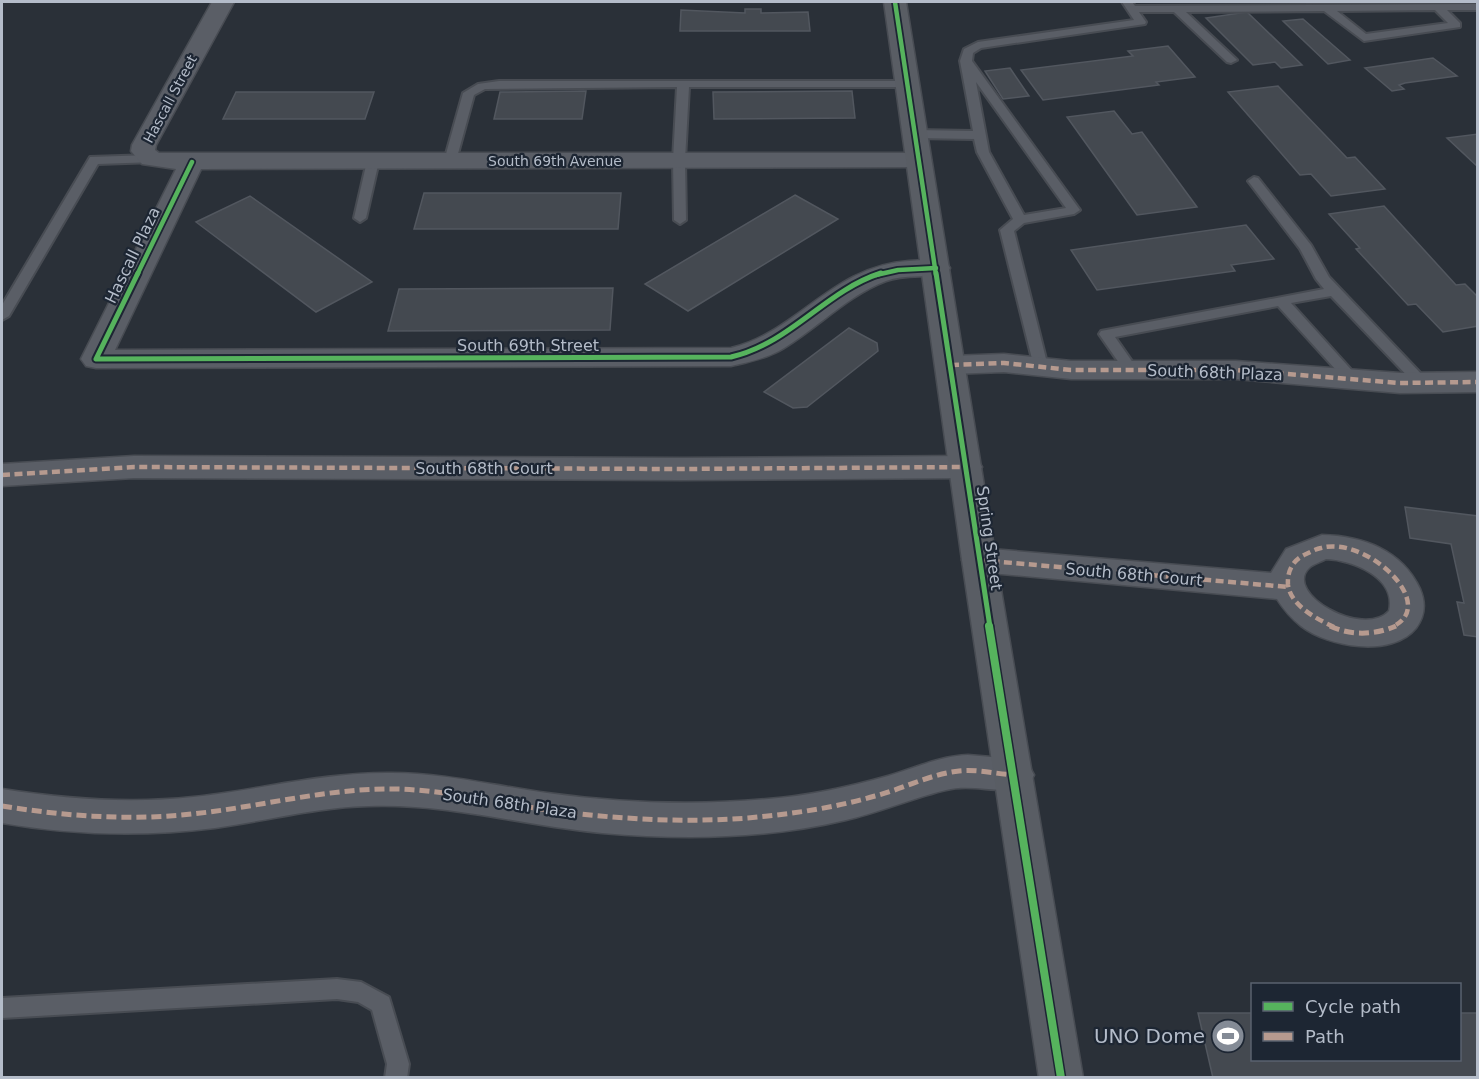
<svg xmlns="http://www.w3.org/2000/svg" width="1479" height="1079" font-family="'DejaVu Sans',sans-serif">
	<style>
		.building { fill: #444950; stroke: #52575f; stroke-width: 1.5 }
		.lines { fill: none; stroke-linecap: round; stroke-linejoin: round }
		.lane-casing { stroke: #484c53; stroke-width: 4 }
		.street-casing { stroke: #484c53; stroke-width: 3 }
		.secondary-casing { stroke: #484c53; stroke-width: 3 }
		.lane { fill: #5a5e66; fill-rule: evenodd }
		.street { fill: #5a5e66; fill-rule: evenodd }
		.secondary { fill: #595d64; fill-rule: evenodd }
		.quiet-far1 { stroke: #b69a8f; stroke-width: 4.5; stroke-dasharray: 8 4.5; stroke-linecap: butt }
		.quiet { stroke: #b69a8f; stroke-width: 5; stroke-dasharray: 10 5; stroke-linecap: butt }
		.cycleway-far2-casing { stroke: #1d2633; stroke-width: 8 }
		.cycleway-far1-casing { stroke: #1d2633; stroke-width: 9 }
		.cycleway-casing { stroke: #1d2633; stroke-width: 11 }
		.cycleway-far2 { stroke: #56b35d; stroke-width: 4.5 }
		.cycleway-far1 { stroke: #56b35d; stroke-width: 5 }
		.cycleway { stroke: #56b35d; stroke-width: 8 }
		.labels { text-anchor: middle; stroke-width: 4.5; stroke-linejoin: round; paint-order: stroke }
		.far-street-label { font-size: 14px; fill: #b4bcc9; stroke: #1d2633 }
		.street-label { font-size: 16px; fill: #b4bcc9; stroke: #1d2633 }
		.near-poi-label { font-size: 20px; fill: #b4bcc9; stroke: #1d2633; text-anchor: end }
	</style>
	<rect width="100%" height="100%" fill="#2a3038"/>
	<g class="building">
		<polygon points="745,9 761,9 761,13 808,12 810,31 680,31 681,10 745,13"/>
		<polygon points="1247,12 1302,65 1281,68 1275,62 1253,65 1206,18"/>
		<polygon points="1303,19 1350,60 1328,64 1283,21"/>
		<polygon points="1168,46 1195,77 1156,82 1159,85 1043,100 1021,70 1133,56 1128,51"/>
		<polygon points="1433,58 1457,76 1405,83 1399,85 1404,89 1392,91 1365,68"/>
		<polygon points="1010,68 1029,96 1003,99 985,71"/>
		<polygon points="1278,86 1347,158 1355,157 1385,189 1331,196 1311,174 1300,175 1228,92"/>
		<polygon points="586,91 582,119 494,119 500,92"/>
		<polygon points="852,91 855,118 714,119 713,92"/>
		<polygon points="236,92 374,92 365,119 223,119"/>
		<polygon points="1114,111 1132,134 1142,132 1197,207 1137,215 1067,117"/>
		<polygon points="1478,134 1478,167 1447,138"/>
		<polygon points="424,193 621,193 618,229 414,229"/>
		<polygon points="795,195 838,219 688,311 645,284"/>
		<polygon points="250,196 372,282 316,312 196,222"/>
		<polygon points="1384,206 1456,285 1465,284 1478,297 1478,326 1443,332 1416,304 1408,305 1356,249 1360,248 1329,214"/>
		<polygon points="1246,225 1274,259 1231,265 1235,271 1097,290 1071,250"/>
		<polygon points="613,288 610,330 388,331 399,289"/>
		<polygon points="849,328 877,343 878,351 807,407 793,408 764,392"/>
		<polygon points="1405,507 1478,516 1478,637 1464,635 1457,602 1464,603 1451,544 1410,538"/>
		<polygon points="1198,1013 1252,1013 1252,1060 1460,1060 1460,1013 1478,1013 1478,1078 1213,1078"/>
	</g>
	<g class="lines">
		<g class="lane-casing">
			<g id="lane">
				<path d="M1122,2H1132L1135,6L1478,4V10H1447L1460,23V27L1364,41L1324,11L1186,12L1235,58L1237,60L1231,63L1227,62L1174,12H1139L1146,22L1145,24L981,48L973,53L972,61L1080,210L1074,214L1024,223L1014,231L1048,367L1041,372L1034,367L1000,230L1013,219L977,152L974,139L915,138L909,134L915,130L973,131L960,61L964,49L978,42L1134,20ZM1435,10L1448,23L1366,34L1337,11ZM976,82L1066,208L1024,215L989,152Z"/>
				<polygon points="499,81 907,81 913,84 907,87 689,87 685,160 686,220 680,224 674,220 673,160 677,87 485,89 474,95 456,161 450,165 446,164 444,161 463,93 478,84"/>
				<polygon points="151,155 157,159 155,162 98,164 9,316 2,320 2,305 90,157"/>
				<polygon points="373,157 379,161 366,218 360,222 354,218 367,161"/>
				<polygon points="1254,177 1258,178 1311,245 1329,277 1427,380 1429,383 1427,386 1417,386 1331,296 1291,303 1356,375 1358,378 1356,381 1346,381 1278,306 1115,337 1138,370 1136,373 1126,373 1099,334 1101,331 1324,289 1316,279 1300,249 1248,181"/>
				<polygon points="337,979 361,982 389,997 409,1064 407,1078 385,1078 387,1064 372,1010 358,1002 337,999 2,1018 2,998"/>
			</g>
		</g>
		<g class="street-casing">
			<g id="street">
				<path d="M212,2H234L156,145L155,150L159,153H919L928,155L931,160L928,165L919,167L201,169L115,350L731,348C798,332 832,266 909,261C921,260 933,259 946,262L950,268L946,274C926,278 905,274 886,281C846,296 816,330 779,351C764,359 748,362 731,366L96,368L86,366L81,359L176,169L142,164L131,151L132,145Z"/>
				<polygon points="1004,354 1071,361 1236,361 1400,373 1478,372 1478,392 1400,393 1236,379 1071,379 1004,372 951,374 941,372 936,365 941,358 951,356"/>
				<polygon points="134,456 681,458 966,456 977,459 982,467 977,475 966,478 681,480 134,478 2,486 2,464"/>
				<path d="M1322,535C1363,536 1402,550 1420,589C1426,603 1425,616 1416,628C1392,658 1328,647 1301,626C1291,618 1284,610 1277,599L979,572L967,569L962,560L967,551L979,548L1271,573L1286,549ZM1326,559C1352,560 1397,577 1389,611C1363,639 1283,593 1309,568C1313,564 1321,562 1326,559Z"/>
				<path d="M968,755L1015,759L1028,764L1034,775L1028,786C1002,796 974,783 946,790C912,798 881,812 846,820C767,839 684,840 602,833C525,826 448,803 369,806C317,807 266,821 215,828C143,837 72,835 2,823V789C65,799 129,804 193,797C259,790 324,772 392,773C444,773 496,786 547,793C620,803 694,806 768,799C808,796 849,787 888,776C915,768 940,756 968,755Z"/>
			</g>
		</g>
		<g class="secondary-casing">
			<polygon id="secondary" points="884,2 906,2 996,560 1083,1078 1039,1078 962,560"/>
		</g>
		<use href="#lane" class="lane"/>
		<use href="#street" class="street"/>
		<use href="#secondary" class="secondary"/>
		<g class="quiet-far1">
			<polyline points="951,365 1004,363 1071,370 1236,370 1400,383 1478,382"/>
			<polyline points="2,475 134,467 681,469 966,467"/>
			<polyline points="979,560 1288,587"/>
			<path d="M1334,627C1317,619 1291,606 1288,585C1287,572 1292,561 1304,555C1309,553 1315,549 1321,548C1366,535 1441,605 1392,627"/>
		</g>
		<g class="quiet">
			<path d="M1330,626C1351,636 1375,635 1396,626"/>
			<path d="M2,806C65,816 128,821 192,814C260,807 326,788 395,789C447,790 497,803 548,810C614,819 682,823 748,818C791,814 834,808 875,796C903,789 930,774 959,771C977,769 996,774 1015,775"/>
		</g>
		<g class="cycleway-far2-casing">
			<g id="cycleway-far2">
				<polyline points="895,2 936,275"/>
				<polyline points="137,275 192,162"/>
				<polyline points="876,275 898,270 936,268"/>
			</g>
		</g>
		<g class="cycleway-far1-casing">
			<g id="cycleway-far1">
				<path d="M138,273L96,359L731,357C791,343 825,291 881,273"/>
				<polyline points="936,273 990,627"/>
			</g>
		</g>
		<g class="cycleway-casing">
			<polyline id="cycleway" points="989,626 1061,1078"/>
		</g>
		<use href="#cycleway-far2" class="cycleway-far2"/>
		<use href="#cycleway-far1" class="cycleway-far1"/>
		<use href="#cycleway" class="cycleway"/>
	</g>
	<defs>
		<g id="stadium-disc" transform="scale(1.725)"><circle r="9.5" fill="#848b96" stroke="#1d2633"/><path d="M0-5a6.5 5 0 1 0 0 10a6.5 5 0 1 0 0-10ZM-3.5-1.8h7v3.6h-7Z" fill="#fff"/></g>
	</defs>
	<g fill-rule="evenodd">
		<use href="#stadium-disc" x="1228" y="1036"/>
	</g>
	<g class="labels">
		<g class="far-street-label">
			<text transform="translate(170 99) rotate(-62)" y="5">Hascall Street</text>
			<text x="555" y="166">South 69th Avenue</text>
		</g>
		<g class="street-label">
			<text transform="translate(132 255) rotate(-64)" y="6">Hascall Plaza</text>
			<text x="528" y="351">South 69th Street</text>
			<text transform="translate(1215 372) rotate(2)" y="6">South 68th Plaza</text>
			<text x="484" y="474">South 68th Court</text>
			<text transform="translate(990 538) rotate(82)" y="6">Spring Street</text>
			<text transform="translate(1134 574) rotate(5)" y="6">South 68th Court</text>
			<text transform="translate(510 803) rotate(8)" y="6">South 68th Plaza</text>
		</g>
		<g class="near-poi-label">
			<text x="1205" y="1043">UNO Dome</text>
		</g>
	</g>
	<rect width="1479" height="1079" fill="none" stroke="#b4bcc9" stroke-width="6"/>
	<rect x="1251" y="983" width="210" height="78" fill="#1d2633" stroke="#59626f" stroke-width="1.5"/>
	<rect x="1263" y="1002" width="30" height="9" fill="#56b35d" stroke="#59626f" stroke-width="1.5"/>
	<text x="1305" y="1013" font-size="18" fill="#b4bcc9">Cycle path</text>
	<rect x="1263" y="1032" width="30" height="9" fill="#b69a8f" stroke="#59626f" stroke-width="1.5"/>
	<text x="1305" y="1043" font-size="18" fill="#b4bcc9">Path</text>
</svg>
